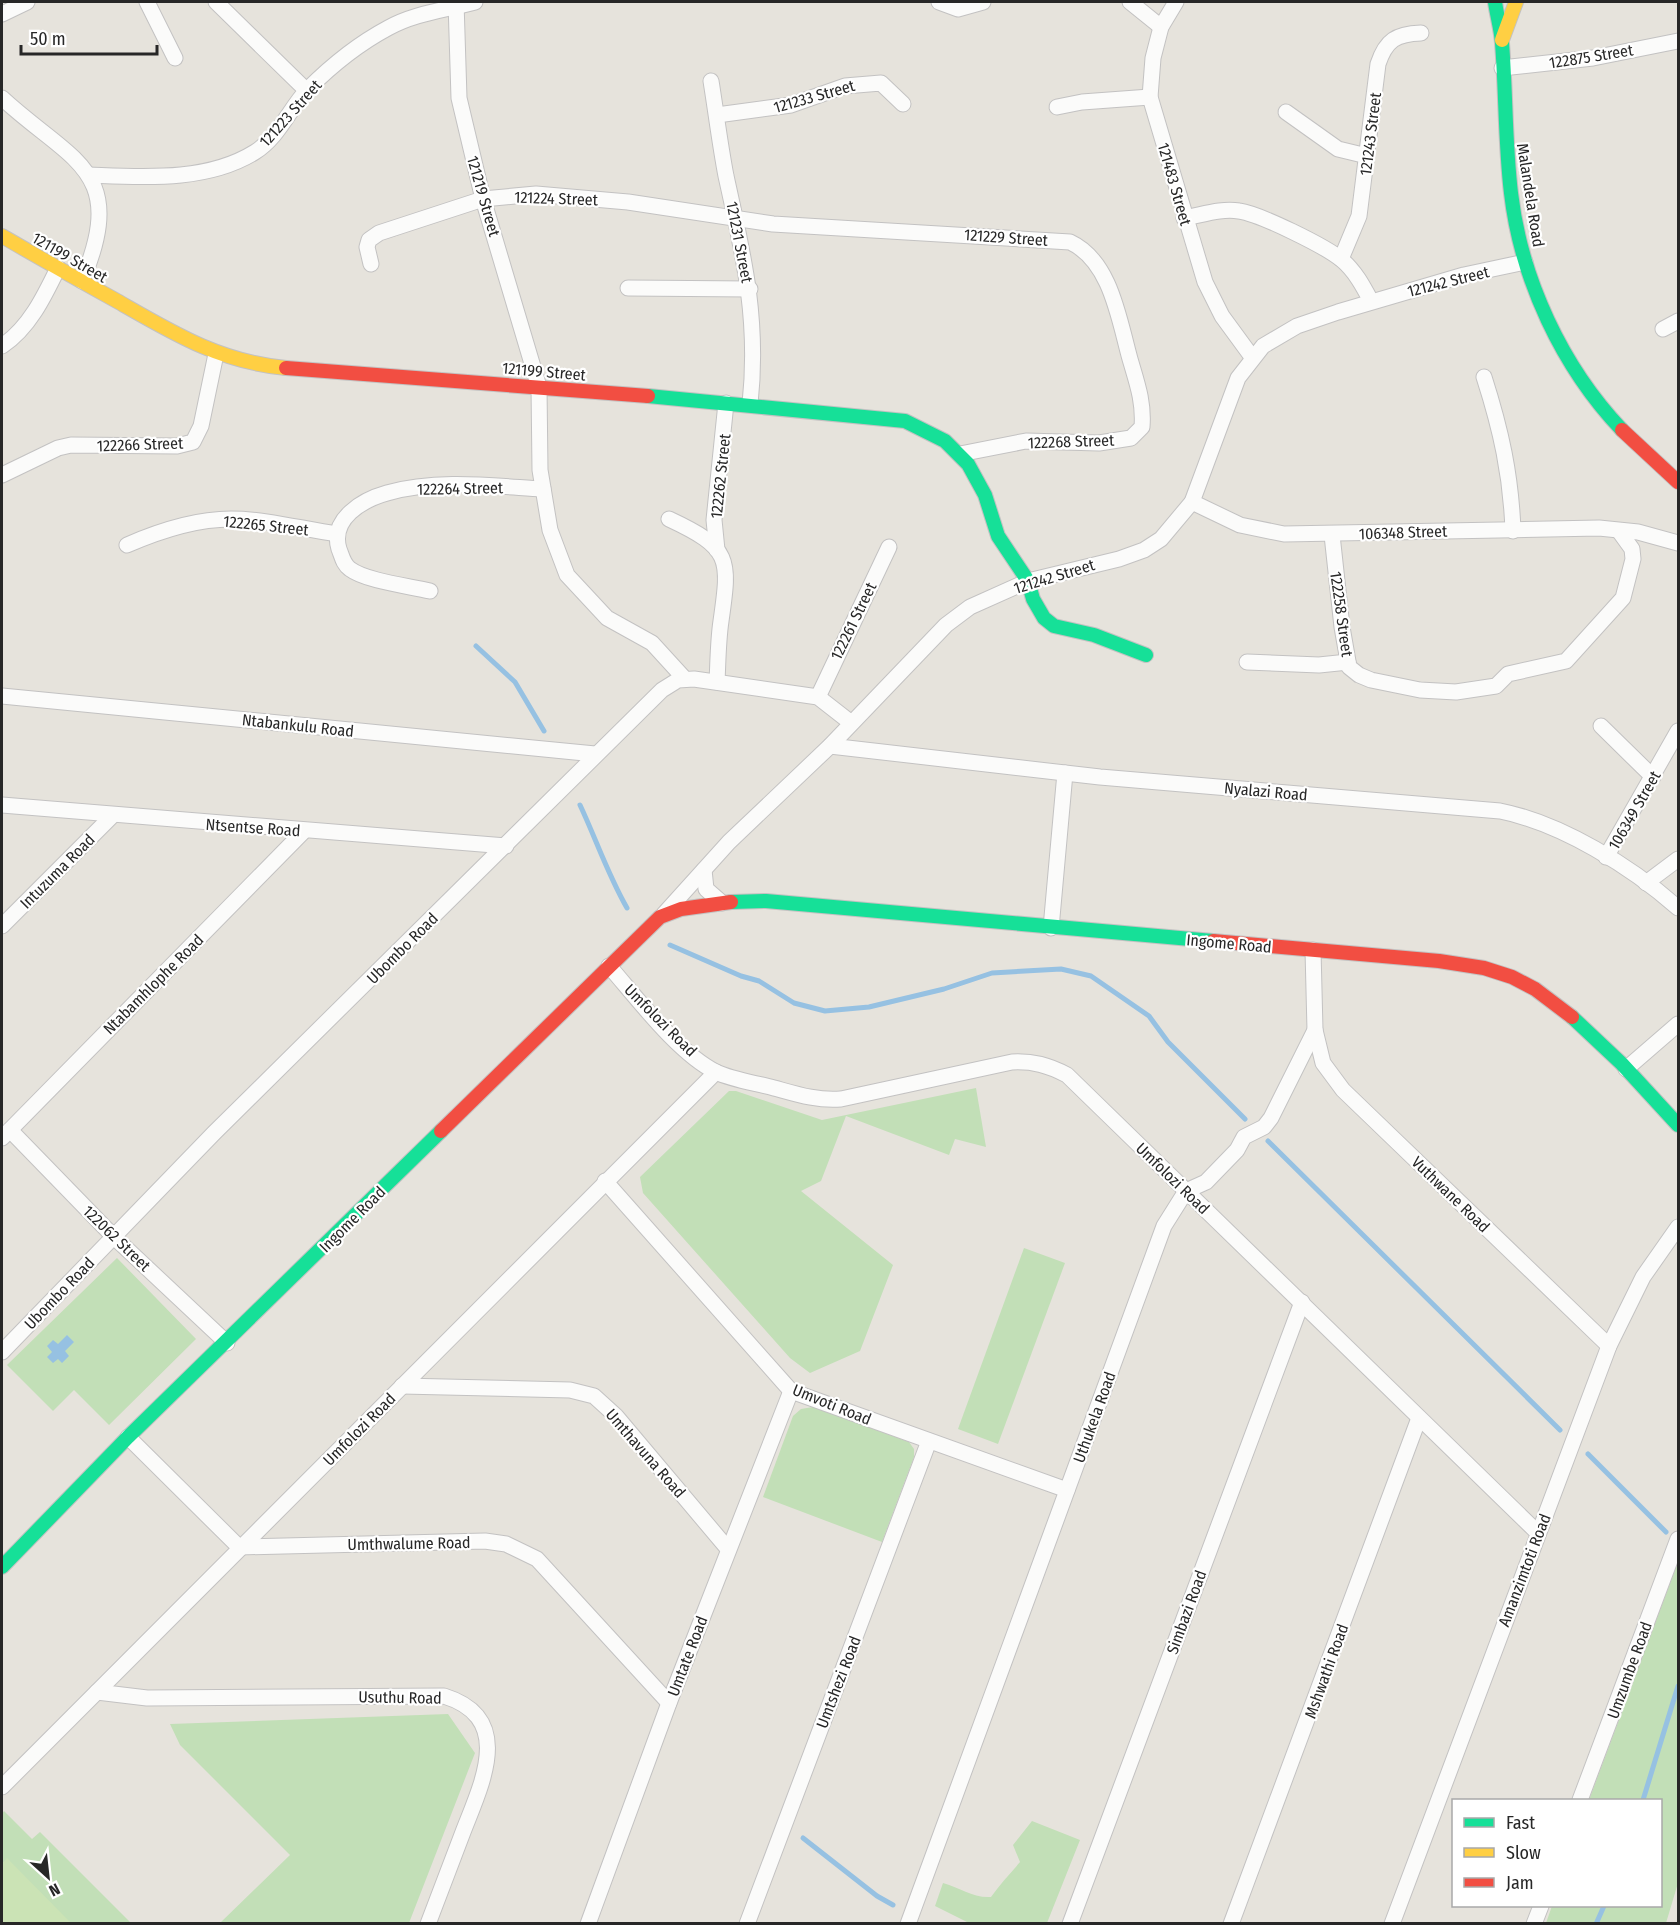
<svg xmlns="http://www.w3.org/2000/svg" width="1680" height="1925" font-family="'Fira Sans Condensed',sans-serif">
	<style>
		.green { fill: #c2dfb7 }
		.pitch { fill: #cbe3b5 }
		.water { fill: #96c1e2 }
		.lines { fill: none; stroke-linecap: round; stroke-linejoin: round }
		.stream { stroke: #96c1e2; stroke-width: 5 }
		.street-casing { stroke: #c3c2c2; stroke-width: 17 }
		.fast-casing { stroke: #c3c2c2; stroke-width: 16 }
		.slow-casing { stroke: #c3c2c2; stroke-width: 16 }
		.jam-casing { stroke: #c3c2c2; stroke-width: 16 }
		.street { stroke: #fbfbfa; stroke-width: 15 }
		.fast { stroke: #16e098; stroke-width: 14 }
		.slow { stroke: #ffcf43; stroke-width: 14 }
		.jam { stroke: #f24e42; stroke-width: 14 }
		.labels { text-anchor: middle; stroke-width: 4.5; stroke-linejoin: round; paint-order: stroke }
		.street-label { font-size: 16px; fill: #272727; stroke: #fff }
	</style>
	<rect width="100%" height="100%" fill="#e6e3dc"/>
	<g class="green">
		<polygon points="976,1088 986,1147 955,1139 949,1155 846,1116 821,1181 801,1191 893,1265 860,1351 810,1373 790,1358 643,1193 640,1177 729,1091 736,1091 822,1120"/>
		<polygon points="1024,1248 1065,1263 998,1444 958,1429"/>
		<polygon points="117,1258 196,1339 109,1425 74,1390 53,1411 7,1365"/>
		<polygon points="813,1407 909,1442 914,1449 914,1457 882,1542 763,1497 793,1416 801,1409"/>
		<polygon points="1678,1562 1678,1883 1666,1923 1546,1923 1552,1906 1660,1906 1660,1800 1589,1800"/>
		<polygon points="448,1714 475,1753 409,1923 220,1923 290,1855 180,1745 170,1724"/>
		<polygon points="4,1811 32,1839 40,1832 131,1923 70,1923 7,1859 2,1864 2,1814"/>
		<path d="M1032,1821L1080,1840L1047,1923H969L935,1906L943,1883C961,1888 972,1898 991,1897C1000,1884 1010,1874 1020,1862L1013,1845Z"/>
	</g>
	<polygon class="pitch" points="7,1858 71,1923 2,1923 2,1864"/>
	<polygon class="water" points="67,1335 74,1342 65,1351 69,1356 62,1363 58,1359 53,1363 47,1357 52,1352 47,1346 53,1340 58,1344"/>
	<g class="lines">
		<g class="stream">
			<polyline points="476,646 515,682 544,731"/>
			<path d="M580,805C596,839 608,875 627,908"/>
			<polyline points="670,945 741,976 759,981 794,1003 825,1011 869,1007 944,989 992,973 1061,969 1091,976 1149,1016 1168,1042 1245,1119"/>
			<polyline points="1268,1141 1560,1430"/>
			<polyline points="1588,1454 1666,1532"/>
			<polyline points="1643,1800 1678,1686"/>
			<polyline points="803,1838 877,1896 893,1905"/>
			<polyline points="1596,1924 1604,1906"/>
		</g>
		<g class="street-casing">
			<g id="street">
				<polyline points="147,2 175,58"/>
				<polyline points="216,2 307,91"/>
				<polyline points="456,2 459,98 483,199 539,387 540,470 550,530 567,575 607,618 652,643 684,678"/>
				<polyline points="939,2 958,9 983,2"/>
				<polyline points="1130,2 1161,27"/>
				<polyline points="1176,2 1161,27 1153,58 1150,97 1205,282 1222,316 1252,357"/>
				<polyline points="2,14 27,2"/>
				<polyline points="1502,68 1593,58 1678,41"/>
				<path d="M711,81C716,112 720,145 726,176C744,257 759,321 750,404"/>
				<path d="M2,98C71,162 129,169 82,281"/>
				<polyline points="1057,107 1082,102 1150,97"/>
				<polyline points="1286,112 1338,149 1367,156"/>
				<polyline points="717,115 791,105 845,86 881,83 903,104"/>
				<path d="M89,175C144,177 207,182 255,152C279,137 289,109 308,89C330,67 360,43 388,28C415,13 446,10 475,2"/>
				<path d="M1184,218C1202,215 1221,208 1239,211C1260,214 1325,246 1342,260C1355,271 1363,286 1371,301"/>
				<path d="M1341,259L1359,216L1378,64C1386,40 1396,34 1421,33"/>
				<path d="M371,264L367,247L369,240L379,233L483,199L536,194L628,202L773,224L1070,242C1111,261 1119,320 1130,359C1137,383 1144,402 1142,427L1131,438L1099,443L1026,441L960,454"/>
				<polyline points="628,288 750,289"/>
				<polyline points="1663,329 1678,321"/>
				<path d="M2,346C29,328 44,297 58,268"/>
				<path d="M1484,377C1501,430 1511,475 1513,531"/>
				<polyline points="2,475 58,448 71,445 177,446 193,442 201,426 216,354"/>
				<polyline points="1192,502 1240,525 1284,534 1599,528 1638,532 1678,543"/>
				<path d="M669,519C731,548 730,558 721,621C718,641 718,662 717,682"/>
				<polyline points="1332,535 1342,627 1349,667 1359,675 1371,680 1420,690 1456,692 1496,686 1508,674 1566,661 1623,598 1633,559 1632,549 1619,531"/>
				<path d="M127,545C159,531 196,519 231,519C266,519 302,529 337,534"/>
				<polyline points="717,550 714,520 726,403"/>
				<path d="M430,591C409,586 366,581 350,569C343,564 342,556 339,549C330,519 362,500 387,493C437,479 492,486 543,489"/>
				<polyline points="1247,662 1319,665 1348,662"/>
				<polyline points="2,696 595,754"/>
				<polyline points="818,697 889,547"/>
				<polyline points="1601,726 1653,777"/>
				<path d="M830,746L1100,777L1500,811C1561,823 1632,867 1678,908"/>
				<polyline points="2,805 506,846"/>
				<polyline points="1606,857 1678,731"/>
				<polyline points="704,870 706,889 722,903"/>
				<polyline points="1646,883 1678,859"/>
				<polyline points="664,914 729,842 830,746 946,625 970,607 1028,581 1119,559 1144,550 1161,539 1192,502 1238,378 1263,346 1297,326 1338,312 1464,275 1525,262"/>
				<polyline points="2,926 112,816"/>
				<polyline points="1051,928 1065,773"/>
				<path d="M609,966C637,998 678,1053 716,1072C733,1080 756,1083 774,1088C796,1094 817,1101 841,1099L1012,1062C1033,1061 1048,1065 1067,1075L1538,1533"/>
				<polyline points="1315,1030 1323,1063 1343,1090 1609,1346"/>
				<polyline points="1626,1069 1678,1024"/>
				<polyline points="10,1130 114,1237 227,1343"/>
				<polyline points="2,1138 304,831"/>
				<polyline points="605,1181 791,1391 1067,1490"/>
				<polyline points="2,1352 214,1133 662,690 678,680 694,679 818,697 850,722"/>
				<polyline points="402,1386 570,1390 594,1396 616,1416 728,1549"/>
				<polyline points="128,1437 239,1547 485,1541 506,1544 537,1559 669,1703"/>
				<path d="M97,1692L147,1698L444,1696C515,1718 482,1783 463,1832C451,1863 440,1893 428,1924"/>
				<polyline points="2,1787 716,1072"/>
				<polyline points="1580,1800 1678,1539"/>
				<polyline points="588,1924 669,1703 791,1391"/>
				<polyline points="747,1924 929,1441"/>
				<polyline points="908,1924 1164,1226 1186,1191 1206,1182 1237,1150 1244,1137 1264,1127 1271,1118 1315,1030 1313,950"/>
				<polyline points="1070,1924 1302,1302"/>
				<polyline points="1231,1924 1419,1418"/>
				<polyline points="1392,1924 1609,1346 1643,1277 1678,1227"/>
				<polyline points="1534,1924 1541,1906"/>
			</g>
		</g>
		<g class="fast-casing">
			<g id="fast">
				<path d="M1495,2C1497,16 1501,29 1502,43C1506,93 1505,143 1511,193C1521,279 1562,367 1622,430"/>
				<polyline points="648,396 905,421 945,441 968,464 985,495 998,536 1028,581 1033,599 1044,618 1054,626 1094,635 1146,655"/>
				<polyline points="731,902 766,901 1213,941"/>
				<polyline points="1572,1017 1622,1064 1678,1125"/>
				<polyline points="2,1567 128,1437 441,1131"/>
			</g>
		</g>
		<g class="slow-casing">
			<g id="slow">
				<polyline points="1502,40 1516,2"/>
				<path d="M2,236C40,258 79,280 117,301C173,333 220,362 286,368"/>
			</g>
		</g>
		<g class="jam-casing">
			<g id="jam">
				<polyline points="286,368 648,396"/>
				<polyline points="1622,430 1678,482"/>
				<polyline points="1213,941 1439,961 1484,968 1512,977 1535,989 1572,1017"/>
				<polyline points="441,1131 660,917 681,909 731,902"/>
			</g>
		</g>
		<use href="#street" class="street"/>
		<use href="#fast" class="fast"/>
		<use href="#slow" class="slow"/>
		<use href="#jam" class="jam"/>
	</g>
	<g class="labels">
		<g class="street-label">
			<text transform="translate(1591 56) rotate(-9)" y="6">122875 Street</text>
			<text transform="translate(814 96) rotate(-16)" y="6">121233 Street</text>
			<text transform="translate(290 113) rotate(-48)" y="6">121223 Street</text>
			<text transform="translate(1370 134) rotate(-83)" y="6">121243 Street</text>
			<text transform="translate(1175 184) rotate(74)" y="6">121483 Street</text>
			<text transform="translate(1531 195) rotate(81)" y="6">Malandela Road</text>
			<text transform="translate(484 196) rotate(74)" y="6">121219 Street</text>
			<text transform="translate(556 198) rotate(2)" y="6">121224 Street</text>
			<text transform="translate(1006 237) rotate(4)" y="6">121229 Street</text>
			<text transform="translate(740 242) rotate(79)" y="6">121231 Street</text>
			<text transform="translate(70 257) rotate(30)" y="6">121199 Street</text>
			<text transform="translate(1448 281) rotate(-14)" y="6">121242 Street</text>
			<text transform="translate(544 371) rotate(5)" y="6">121199 Street</text>
			<text transform="translate(1071 441) rotate(-2)" y="6">122268 Street</text>
			<text transform="translate(140 444) rotate(-2)" y="6">122266 Street</text>
			<text transform="translate(720 476) rotate(-84)" y="6">122262 Street</text>
			<text transform="translate(460 488) rotate(-1)" y="6">122264 Street</text>
			<text transform="translate(266 525) rotate(6)" y="6">122265 Street</text>
			<text transform="translate(1403 532) rotate(-2)" y="6">106348 Street</text>
			<text transform="translate(1054 576) rotate(-17)" y="6">121242 Street</text>
			<text transform="translate(1342 614) rotate(82)" y="6">122258 Street</text>
			<text transform="translate(853 621) rotate(-64)" y="6">122261 Street</text>
			<text transform="translate(298 725) rotate(6)" y="6">Ntabankulu Road</text>
			<text transform="translate(1266 791) rotate(5)" y="6">Nyalazi Road</text>
			<text transform="translate(1634 810) rotate(-60)" y="6">106349 Street</text>
			<text transform="translate(253 827) rotate(4)" y="6">Ntsentse Road</text>
			<text transform="translate(57 871) rotate(-45)" y="6">Intuzuma Road</text>
			<text transform="translate(1229 943) rotate(5)" y="6">Ingome Road</text>
			<text transform="translate(402 948) rotate(-45)" y="6">Ubombo Road</text>
			<text transform="translate(153 984) rotate(-45)" y="6">Ntabamhlophe Road</text>
			<text transform="translate(661 1020) rotate(45)" y="6">Umfolozi Road</text>
			<text transform="translate(1173 1178) rotate(44)" y="6">Umfolozi Road</text>
			<text transform="translate(1451 1194) rotate(44)" y="6">Vuthwane Road</text>
			<text transform="translate(352 1219) rotate(-45)" y="6">Ingome Road</text>
			<text transform="translate(117 1238) rotate(44)" y="6">122062 Street</text>
			<text transform="translate(59 1293) rotate(-46)" y="6">Ubombo Road</text>
			<text transform="translate(832 1404) rotate(22)" y="6">Umvoti Road</text>
			<text transform="translate(1094 1417) rotate(-70)" y="6">Uthukela Road</text>
			<text transform="translate(359 1429) rotate(-45)" y="6">Umfolozi Road</text>
			<text transform="translate(646 1453) rotate(49)" y="6">Umthavuna Road</text>
			<text transform="translate(409 1543) rotate(-1)" y="6">Umthwalume Road</text>
			<text transform="translate(1524 1570) rotate(-69)" y="6">Amanzimtoti Road</text>
			<text transform="translate(1186 1612) rotate(-70)" y="6">Simbazi Road</text>
			<text transform="translate(687 1656) rotate(-69)" y="6">Umtate Road</text>
			<text transform="translate(1629 1670) rotate(-70)" y="6">Umzumbe Road</text>
			<text transform="translate(1326 1671) rotate(-70)" y="6">Mshwathi Road</text>
			<text transform="translate(838 1682) rotate(-69)" y="6">Umtshezi Road</text>
			<text transform="translate(400 1697) rotate(1)" y="6">Usuthu Road</text>
		</g>
	</g>
	<rect width="1680" height="1925" fill="none" stroke="#272727" stroke-width="6"/>
	<rect x="1452" y="1799" width="210" height="108" fill="#ffffff" stroke="#a9a9a9" stroke-width="1.5"/>
	<rect x="1464" y="1818" width="30" height="9" fill="#16e098" stroke="#a9a9a9" stroke-width="1.5"/>
	<text x="1506" y="1829" font-size="18" fill="#272727">Fast</text>
	<rect x="1464" y="1848" width="30" height="9" fill="#ffcf43" stroke="#a9a9a9" stroke-width="1.5"/>
	<text x="1506" y="1859" font-size="18" fill="#272727">Slow</text>
	<rect x="1464" y="1878" width="30" height="9" fill="#f24e42" stroke="#a9a9a9" stroke-width="1.5"/>
	<text x="1506" y="1889" font-size="18" fill="#272727">Jam</text>
	<g transform="translate(48 1877) rotate(153)" stroke="#ffffff" stroke-width="4.5" paint-order="stroke">
	<path d="M0-4.5L10 22L0 15L-10 22Z" fill="#272727"/>
	<text y="-9" font-size="16" font-weight="bold" text-anchor="middle" fill="#272727">N</text>
	</g>
	<path d="M21 45v9h136v-9" fill="none" stroke="#272727" stroke-width="3"/>
	<text x="30" y="45" font-size="18" fill="#272727" stroke="#ffffff" stroke-width="4.5" paint-order="stroke">50 m</text>
</svg>
